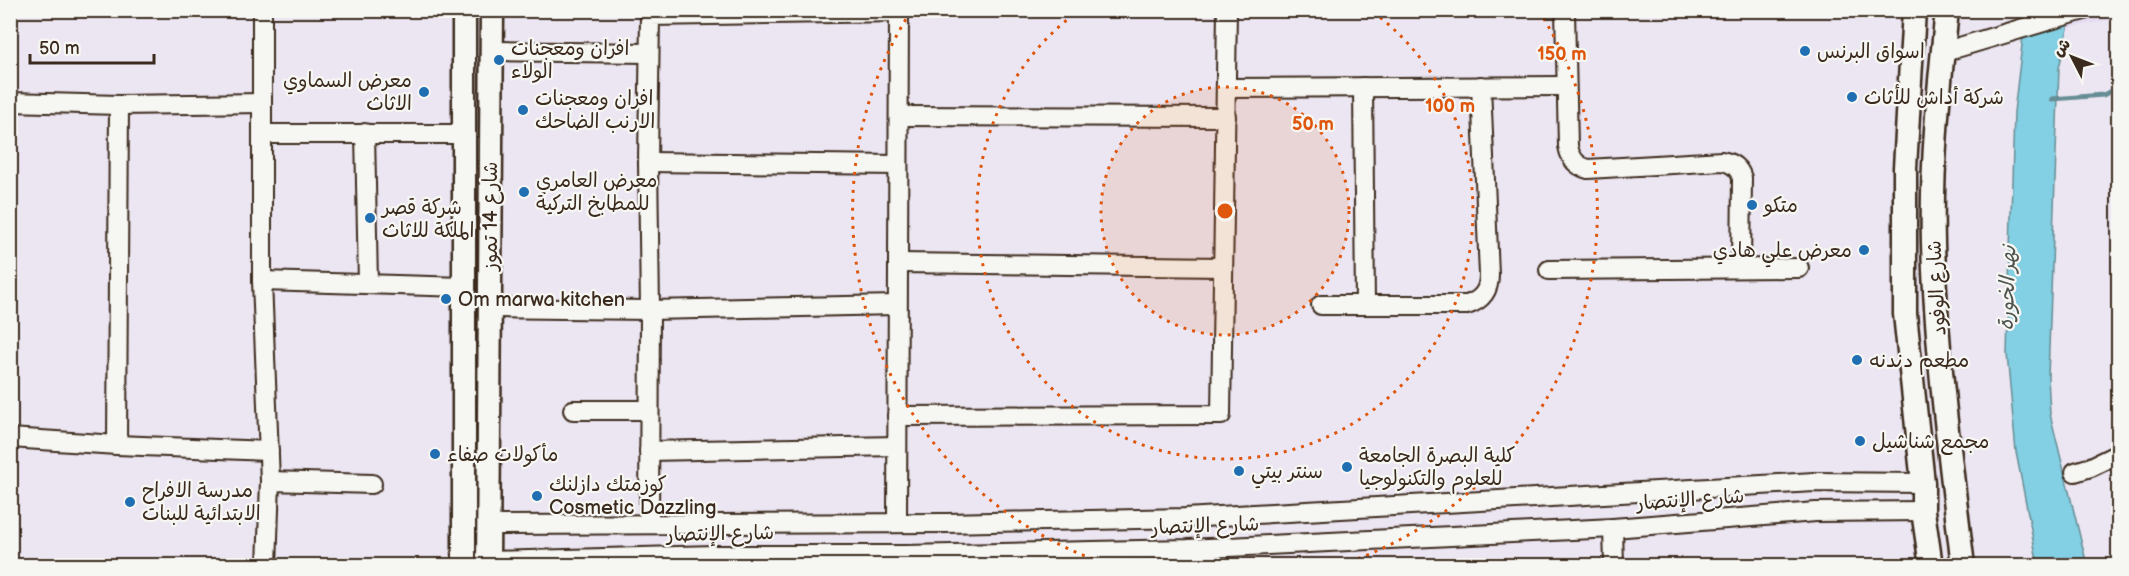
<svg xmlns="http://www.w3.org/2000/svg" width="2129" height="576" font-family="'Balsamiq Sans','Playpen Sans Arabic',sans-serif">
	<style>
		.built { fill: #e4dbf2 }
		.water { fill: #83cfe3; stroke: #668d94; stroke-width: 1.5 }
		.lines { fill: none; stroke-linecap: round; stroke-linejoin: round }
		.stream { stroke: #668d94; stroke-width: 5 }
		.minor-casing { stroke: #3b2a1e; stroke-width: 22 }
		.major-casing { stroke: #3b2a1e; stroke-width: 27 }
		.minor { stroke: #f6f6f2; stroke-width: 18 }
		.major { stroke: #f6f6f2; stroke-width: 22 }
		.ring { fill: none; stroke: #df570d; stroke-width: 3; stroke-dasharray: 3 6 }
		.poi-dot { fill: #1f6fb2; stroke: #f6f6f2; stroke-width: 2 }
		.labels { text-anchor: middle; stroke-width: 4.5; stroke-linejoin: round; paint-order: stroke }
		.poi-label { font-size: 20px; fill: #3b2a1e; stroke: #f6f6f2; text-anchor: start }
		.street-label { font-size: 20px; fill: #3b2a1e; stroke: #f6f6f2 }
		.water-label { font-size: 21px; font-style: italic; fill: #4d534f; stroke: #f6f6f2 }
		.centre { fill: #df570d; stroke: #f6f6f2; stroke-width: 3 }
		.ring-label { font-size: 18px; text-anchor: middle; font-weight: bold; fill: #df570d; stroke: #f6f6f2; stroke-width: 4.5; stroke-linejoin: round; paint-order: stroke }
	</style>
	<rect width="100%" height="100%" fill="#ece6f2"/>
	<filter id="ink" filterUnits="userSpaceOnUse"><feTurbulence type="fractalNoise" baseFrequency=".0167" numOctaves="2"/><feDisplacementMap in="SourceGraphic" scale="12" xChannelSelector="R" yChannelSelector="G"/><feConvolveMatrix kernelMatrix="1 2 1 2 8 2 1 2 1" color-interpolation-filters="sRGB"/></filter>
	<g filter="url(#ink)">
		<polygon class="built" points="2072,11 2118,11 2118,18 2069,28"/>
		<polygon class="water" points="2030,11 2072,11 2059,68 2048,377 2050,414 2087,565 2038,565 2016,452 2007,354 2014,112 2024,28"/>
		<g class="lines">
			<polyline class="stream" points="2052,99 2103,95 2118,88"/>
			<g class="minor-casing">
				<g id="minor">
					<polyline points="262,10 262,281 270,481 267,566"/>
					<path d="M1565,10L1568,146C1570,158 1576,166 1588,169L1722,161C1733,163 1739,168 1742,178L1741,268"/>
					<polyline points="491,51 649,53"/>
					<polyline points="1943,52 2084,10"/>
					<polyline points="1363,87 1365,304"/>
					<polyline points="1226,88 1565,86"/>
					<polyline points="10,102 119,105 262,103"/>
					<polyline points="899,116 1226,117"/>
					<polyline points="365,133 368,284"/>
					<polyline points="262,134 464,134"/>
					<polyline points="648,162 898,165"/>
					<polyline points="898,263 1223,267"/>
					<polyline points="1549,270 1799,268"/>
					<polyline points="262,281 464,287"/>
					<path d="M1321,305H1467C1482,300 1489,291 1489,275L1481,86"/>
					<polyline points="489,308 650,310 897,305"/>
					<polyline points="573,410 649,410"/>
					<polyline points="897,416 1221,415 1227,10"/>
					<polyline points="10,438 117,445 269,451"/>
					<polyline points="117,445 119,105"/>
					<polyline points="649,451 897,446"/>
					<polyline points="2075,472 2091,467 2118,454"/>
					<polyline points="270,481 372,484"/>
					<polyline points="897,523 899,10"/>
					<polyline points="649,524 650,310 648,162 650,16 899,12"/>
					<polyline points="489,525 946,523 1185,518 1814,482 1923,483"/>
					<polyline points="1613,528 1614,566"/>
					<polyline points="488,561 715,555 904,555 1188,549 1613,528 1816,512 1923,511"/>
				</g>
			</g>
			<g class="major-casing">
				<g id="major">
					<polyline points="1914,10 1905,168 1905,314 1923,483 1923,511 1931,566"/>
					<path d="M1947,10C1939,87 1931,165 1933,243C1936,351 1950,458 1963,566"/>
					<polyline points="464,566 464,10"/>
					<polyline points="488,566 492,10"/>
				</g>
			</g>
			<use href="#minor" class="minor"/>
			<use href="#major" class="major"/>
		</g>
	</g>
	<circle cx="1225" cy="211" r="124" fill="#df570d" fill-opacity=".12"/>
	<g class="ring">
		<circle cx="1225" cy="211" r="124"/>
		<path d="M1373 12A248 248 0 1 1 1077 12"/>
		<path d="M1110 565A372 372 0 0 1 911 11M1539 11A372 372 0 0 1 1340 565"/>
	</g>
	<g class="poi-dot">
		<circle cx="1805" cy="51" r="6"/>
		<circle cx="499" cy="60" r="6"/>
		<circle cx="424" cy="92" r="6"/>
		<circle cx="1852" cy="97" r="6"/>
		<circle cx="523" cy="110" r="6"/>
		<circle cx="524" cy="192" r="6"/>
		<circle cx="1752" cy="205" r="6"/>
		<circle cx="370" cy="218" r="6"/>
		<circle cx="1864" cy="250" r="6"/>
		<circle cx="446" cy="299" r="6"/>
		<circle cx="1857" cy="360" r="6"/>
		<circle cx="1860" cy="441" r="6"/>
		<circle cx="435" cy="454" r="6"/>
		<circle cx="1347" cy="467" r="6"/>
		<circle cx="1239" cy="471" r="6"/>
		<circle cx="537" cy="496" r="6"/>
		<circle cx="130" cy="502" r="6"/>
	</g>
	<g class="labels">
		<g class="poi-label">
			<text x="511" y="55">افران ومعجنات<tspan x="511" dy="23">الولاء</tspan></text>
			<text x="1817" y="58">اسواق البرنس</text>
			<text x="412" y="87" text-anchor="end">معرض السماوي<tspan x="412" dy="23">الاثاث</tspan></text>
			<text x="1864" y="104">شركة أداش للأثاث</text>
			<text x="535" y="105">افران ومعجنات<tspan x="535" dy="23">الارنب الضاحك</tspan></text>
			<text x="536" y="187">معرض العامري<tspan x="536" dy="23">للمطابخ التركية</tspan></text>
			<text x="1764" y="212">متكو</text>
			<text x="382" y="214">شركة قصر<tspan x="382" dy="23">الملكة للاثاث</tspan></text>
			<text x="1852" y="257" text-anchor="end">معرض علي هادي</text>
			<text x="458" y="306">Om marwa kitchen</text>
			<text x="1869" y="367">مطعم دندنه</text>
			<text x="1872" y="448">مجمع شناشيل</text>
			<text x="447" y="461">مأكولات صفاء</text>
			<text x="1359" y="462">كلية البصرة الجامعة<tspan x="1359" dy="23">للعلوم والتكنولوجيا</tspan></text>
			<text x="1251" y="478">سنتر بيتي</text>
			<text x="549" y="491">كوزمتك دازلنك<tspan x="549" dy="23">Cosmetic Dazzling</tspan></text>
			<text x="142" y="497">مدرسة اﻻفراح<tspan x="142" dy="23">اﻻبتدائية للبنات</tspan></text>
		</g>
		<g class="street-label">
			<text transform="translate(490 216) rotate(-90)" y="7">شارع 14 تموز</text>
			<text transform="translate(1936 288) rotate(-93)" y="7">شارع الوفود</text>
			<text transform="translate(1690 499) rotate(-4)" y="7">شارع الإنتصار</text>
			<text transform="translate(1205 525) rotate(-2)" y="7">شارع الإنتصار</text>
			<text transform="translate(720 533) rotate(-1)" y="7">شارع الإنتصار</text>
		</g>
		<g class="water-label">
			<text transform="translate(2007 288) rotate(-88)" y="7">نهر الخورة</text>
		</g>
	</g>
	<circle cx="1225" cy="211" r="9" class="centre"/>
	<g class="ring-label">
		<text x="1562" y="60">150 m</text>
		<text x="1450" y="112">100 m</text>
		<text x="1313" y="130">50 m</text>
	</g>
	<rect width="2129" height="576" fill="none" stroke="#f6f6f2" stroke-width="36"/>
	<rect x="18" y="18" width="2093" height="540" fill="none" stroke="#3b2a1e" stroke-width="2" filter="url(#ink)"/>
	<g transform="translate(2072 57) rotate(312)" stroke="#f6f6f2" stroke-width="4.5" paint-order="stroke">
	<path d="M0-4.5L10 22L0 15L-10 22Z" fill="#3b2a1e"/>
	<text y="-9" font-size="16" font-weight="bold" text-anchor="middle" fill="#3b2a1e">ش</text>
	</g>
	<path d="M30 54v9h124v-9" fill="none" stroke="#3b2a1e" stroke-width="3"/>
	<text x="39" y="54" font-size="18" fill="#3b2a1e" stroke="#f6f6f2" stroke-width="4.5" paint-order="stroke">50 m</text>
</svg>
